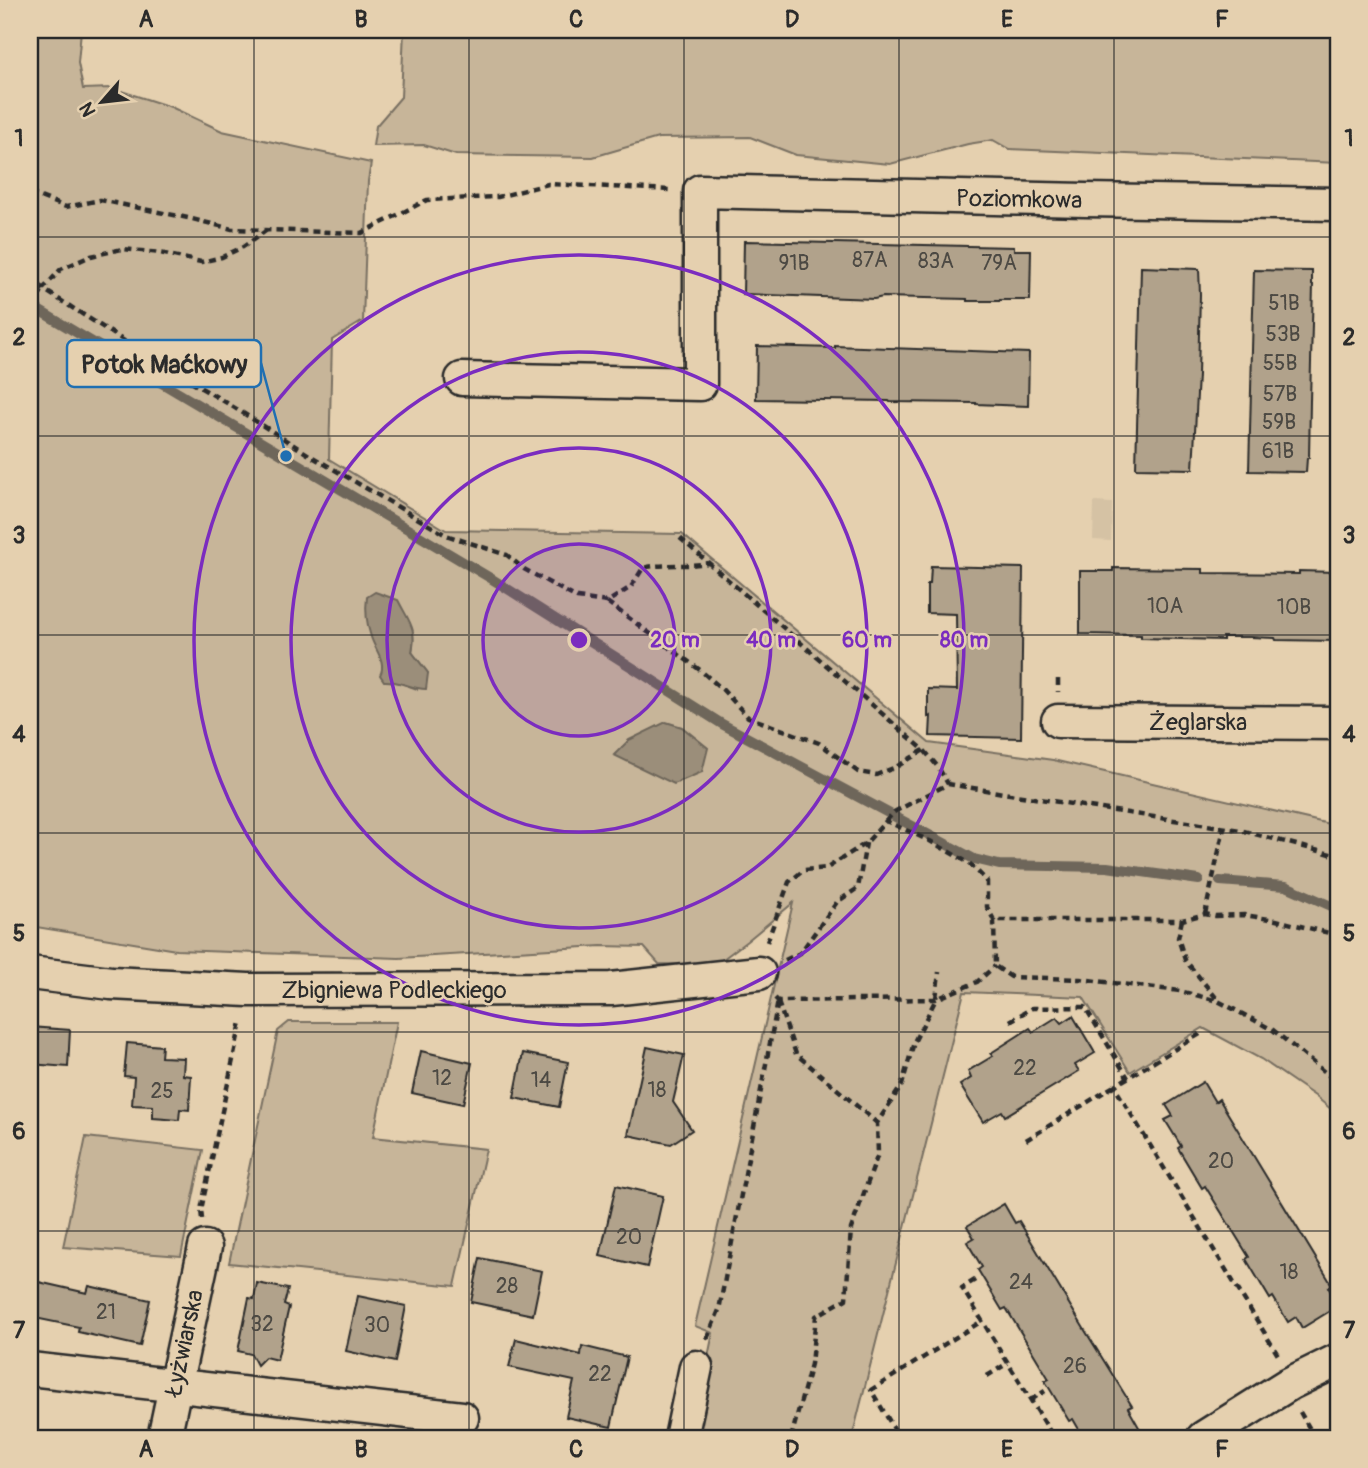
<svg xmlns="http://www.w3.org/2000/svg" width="1368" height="1468" font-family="Pangolin,sans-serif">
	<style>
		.built { fill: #d5c2a4 }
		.green { fill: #c7b599; stroke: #797062; stroke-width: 2; fill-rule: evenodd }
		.water { fill: #9b8e7a; stroke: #6e665a; stroke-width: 2 }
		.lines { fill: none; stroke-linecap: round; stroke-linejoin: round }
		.stream { stroke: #6e665a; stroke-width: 10 }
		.building { fill: #b1a28b; stroke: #2b2b2b; stroke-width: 2 }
		.minor-casing { stroke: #2b2b2b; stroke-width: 37 }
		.path { stroke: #2b2b2b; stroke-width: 4.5; stroke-dasharray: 7 5; stroke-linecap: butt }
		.minor { stroke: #e5d0af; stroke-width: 32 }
		.grid { fill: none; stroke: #2b2b2b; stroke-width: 2; stroke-opacity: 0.55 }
		.ring { fill: none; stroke: #7b2cbf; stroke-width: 3.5 }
		.labels { text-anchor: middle; stroke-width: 5; stroke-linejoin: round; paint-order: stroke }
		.number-label { font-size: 21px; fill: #4c4943 }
		.street-label { font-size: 24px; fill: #2b2b2b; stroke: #e5d0af }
		.centre { fill: #7b2cbf; stroke: #e5d0af; stroke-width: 3.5 }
		.ring-label { font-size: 21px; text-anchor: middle; font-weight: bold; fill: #7b2cbf; stroke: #e5d0af; stroke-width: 5; stroke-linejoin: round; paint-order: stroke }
		.leader { fill: none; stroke: #1f6fb2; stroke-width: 2.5 }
		.callout-dot { fill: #1f6fb2; stroke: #e5d0af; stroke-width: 2.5 }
		.callout { fill: #e5d0af; stroke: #1f6fb2; stroke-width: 2.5 }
		.callout-label { font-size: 26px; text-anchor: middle; font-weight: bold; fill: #2b2b2b }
		.neatline { fill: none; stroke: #2b2b2b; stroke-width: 2.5 }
		.grid-label { font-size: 23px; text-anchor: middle; font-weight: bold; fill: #2b2b2b }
	</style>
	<rect width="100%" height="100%" fill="#e5d0af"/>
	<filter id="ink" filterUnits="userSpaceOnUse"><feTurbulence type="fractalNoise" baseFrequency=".0143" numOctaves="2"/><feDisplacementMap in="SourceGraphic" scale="14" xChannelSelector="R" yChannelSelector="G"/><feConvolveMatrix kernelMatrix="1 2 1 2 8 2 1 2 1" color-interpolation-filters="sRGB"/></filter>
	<g filter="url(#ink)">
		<polygon class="built" points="1094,502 1112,503 1111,541 1093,540"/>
		<g class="green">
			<path d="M30,30H81L78,63L83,89L112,88L171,107L222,131L371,163L368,181L363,321L332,340L329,459L446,530L682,534L929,743L1053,760L1338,826V1115L1315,1096L1261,1059L1203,1028L1130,1072L1083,997L964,992L852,1438H691L713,1333L695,1326L793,903L747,941L715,965L659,964L644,947L601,946L399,958L176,950L30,926ZM408,621C415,632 414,640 412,652L428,673L417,689L393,680L382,670V660Z"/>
			<polygon points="404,30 1338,30 1338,163 1009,149 993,140 968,144 890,164 796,155 750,137 658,138 593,157 456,155 424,145 373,146 376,126 401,97"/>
			<polygon points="289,1022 397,1022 373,1137 486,1149 455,1286 229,1263 278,1031"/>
			<polygon points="86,1137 203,1150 181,1256 63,1247"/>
		</g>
		<g class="water">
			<path d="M375,592L398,600C409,622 417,627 412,652L428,673L426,689C411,689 399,680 384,681L380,675C387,662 375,650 371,637C367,625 365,611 367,597Z"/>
			<polygon points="666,722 682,727 708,748 702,772 674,784 614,755 629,740"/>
		</g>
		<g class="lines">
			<g class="stream">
				<polyline points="30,305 492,579 722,724 974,859 999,865 1107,867 1199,880"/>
				<polyline points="1220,881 1286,886 1338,909"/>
			</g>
		</g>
		<g class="building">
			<polygon points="744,241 1014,247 1014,250 1031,250 1030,300 1000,300 1000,301 967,301 967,299 883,297 874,299 743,294"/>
			<polygon points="1141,267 1199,269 1200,294 1198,375 1193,469 1136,468"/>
			<polygon points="1254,270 1312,271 1312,285 1313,285 1310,401 1309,458 1307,458 1306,472 1249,471"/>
			<polygon points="757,346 835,348 835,346 1029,353 1028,406 976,404 976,403 890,402 889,401 756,399"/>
			<polygon points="931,566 1023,568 1021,738 930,736 931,716 928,717 928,689 957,690 956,614 927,613 927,584 930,584"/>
			<polygon points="1113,568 1203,569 1203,573 1299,574 1299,571 1336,572 1336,575 1338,575 1338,641 1276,640 1275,638 1250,637 1223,637 1223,640 1141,638 1141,635 1080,634 1080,571 1113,571"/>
			<polygon points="1073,1016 1095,1053 1075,1065 1079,1071 1005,1116 1002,1111 983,1122 960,1085 971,1078 968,1071 993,1056 991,1053 1030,1028 1033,1032 1057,1017 1062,1023"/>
			<polygon points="30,1027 70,1030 68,1067 30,1064"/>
			<polygon points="127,1043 162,1046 161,1057 184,1058 183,1075 191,1076 189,1110 180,1109 179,1120 153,1118 153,1106 132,1105 134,1077 124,1076"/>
			<polygon points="647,1047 684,1055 673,1102 692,1130 671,1144 628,1135"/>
			<polygon points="421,1051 472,1063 463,1104 412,1093"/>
			<polygon points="523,1053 568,1062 559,1107 514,1098"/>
			<polygon points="1203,1082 1215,1102 1219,1099 1332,1285 1328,1287 1338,1303 1338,1306 1302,1328 1296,1317 1288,1322 1273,1297 1270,1299 1246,1259 1249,1257 1205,1186 1202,1188 1178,1148 1181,1146 1165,1120 1173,1116 1166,1105"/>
			<polygon points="616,1185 663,1196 647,1267 600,1256"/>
			<polygon points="1004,1204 1015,1223 1019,1221 1086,1332 1132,1406 1128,1408 1140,1429 1124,1438 1084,1438 1073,1419 1069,1421 1045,1381 1049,1379 1006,1308 1002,1310 978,1270 982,1267 967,1242 974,1238 967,1226"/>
			<polygon points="480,1258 542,1271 533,1315 471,1302"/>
			<polygon points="30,1280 87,1293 89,1286 150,1300 140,1346 78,1332 79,1327 30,1317"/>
			<polygon points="257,1283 288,1289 284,1305 289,1307 277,1360 265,1357 257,1365 251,1354 238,1351 249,1298 254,1299"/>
			<polygon points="358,1296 406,1306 395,1362 346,1351"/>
			<polygon points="516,1339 581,1355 582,1346 627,1357 611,1427 566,1417 574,1381 509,1367"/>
		</g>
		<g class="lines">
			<g class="minor-casing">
				<g id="minor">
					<polyline points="462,379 700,384 700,191 1085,200 1338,204"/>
					<polyline points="1058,721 1338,723"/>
					<polyline points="30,973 111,983 248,990 611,989 759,973"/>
					<polyline points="30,1369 462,1418"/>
					<polyline points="164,1438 205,1247"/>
					<polyline points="681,1438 696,1367"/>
					<polyline points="1203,1438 1289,1384 1338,1360"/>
				</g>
			</g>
			<g class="path">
				<polyline points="30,45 35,30"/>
				<polyline points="30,193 66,207 100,200 188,218 232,229 362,233 427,200 498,197 548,184 671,190"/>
				<path d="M267,230L243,247L222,257L201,262L160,253L122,249L91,256L61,269L43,289L165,367L227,403L311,456L446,535L507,555L524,569L577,598L607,602L631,587L643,568C664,563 686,567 708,563"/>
				<polyline points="30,272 43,289 30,312"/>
				<polyline points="680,538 924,750 938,767 948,784"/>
				<polyline points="607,602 700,670 722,689 748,717 819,743 858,772 876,775 896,767 924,750"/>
				<polyline points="1058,679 1058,692"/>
				<polyline points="886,821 894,812 948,784 1108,810 1240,830 1338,856"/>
				<polyline points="1205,914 1224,828"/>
				<polyline points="1182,920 1178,938 1185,960 1218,1000"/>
				<polyline points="1338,938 1333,934 1276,920 1244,915 1215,916 1205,914 1182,920 994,920 995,966 1011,977 1080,979 1180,991 1218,1001 1273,1030 1338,1083"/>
				<polyline points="767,942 789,882 804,870 827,868 866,843 886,821 930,841 969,863 987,881 987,907 994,920"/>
				<polyline points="785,960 800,953 837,902 858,888 866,843"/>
				<polyline points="775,998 778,1001 936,999 977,982 995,966"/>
				<polyline points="778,1002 796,1054 877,1123"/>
				<polyline points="1010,1021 1032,1008 1085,1007 1128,1078"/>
				<polyline points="1200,1034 1114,1086 1278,1355"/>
				<polyline points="1026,1140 1114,1086"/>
				<polyline points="202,1219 201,1210 241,1022"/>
				<polyline points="975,1280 962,1288 1054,1438"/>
				<polyline points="707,1339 719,1310 778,1001"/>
				<polyline points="987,1376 1008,1363"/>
				<polyline points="1031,1400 1045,1391"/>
				<polyline points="1300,1412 1315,1438"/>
				<polyline points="896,1432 871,1390 982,1321"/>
				<polyline points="791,1438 811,1364 816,1316 846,1299 851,1229 878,1154 877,1123 902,1085 914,1042 936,999 939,972"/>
			</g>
			<use href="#minor" class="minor"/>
		</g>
	</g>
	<path class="grid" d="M254,30V1438M469,30V1438M684,30V1438M899,30V1438M1114,30V1438M30,237H1338M30,436H1338M30,635H1338M30,833H1338M30,1032H1338M30,1231H1338"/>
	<circle cx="579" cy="640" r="96" fill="#7b2cbf" fill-opacity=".12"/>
	<g class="ring">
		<circle cx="579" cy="640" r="96"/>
		<circle cx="579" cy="640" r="192"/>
		<circle cx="579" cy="640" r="288"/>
		<circle cx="579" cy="640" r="385"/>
	</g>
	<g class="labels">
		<g class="number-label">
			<text x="870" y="267">87A</text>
			<text x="936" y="268">83A</text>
			<text x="794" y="270">91B</text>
			<text x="999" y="270">79A</text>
			<text x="1284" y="310">51B</text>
			<text x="1283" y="341">53B</text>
			<text x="1280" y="370">55B</text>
			<text x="1280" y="401">57B</text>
			<text x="1279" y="429">59B</text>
			<text x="1278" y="458">61B</text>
			<text x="1165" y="613">10A</text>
			<text x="1294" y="614">10B</text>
			<text x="1025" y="1075">22</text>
			<text x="442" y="1085">12</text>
			<text x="541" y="1087">14</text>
			<text x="657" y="1097">18</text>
			<text x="162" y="1098">25</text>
			<text x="1221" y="1168">20</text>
			<text x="629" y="1244">20</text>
			<text x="1289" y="1279">18</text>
			<text x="1021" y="1289">24</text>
			<text x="507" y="1293">28</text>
			<text x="106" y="1319">21</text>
			<text x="262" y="1331">32</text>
			<text x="377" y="1332">30</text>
			<text x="1075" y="1373">26</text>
			<text x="600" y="1381">22</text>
		</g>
		<g class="street-label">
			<text transform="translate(1019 199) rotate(1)" y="8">Poziomkowa</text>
			<text x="1198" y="730">Żeglarska</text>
			<text x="394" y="998">Zbigniewa Podleckiego</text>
			<text transform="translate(184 1343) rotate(-78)" y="8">Łyżwiarska</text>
		</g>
	</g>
	<circle cx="579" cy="640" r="10" class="centre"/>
	<g class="ring-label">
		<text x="675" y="647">20 m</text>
		<text x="771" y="647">40 m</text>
		<text x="867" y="647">60 m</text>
		<text x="964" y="647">80 m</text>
	</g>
	<path class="leader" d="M286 456L261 363"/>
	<circle class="callout-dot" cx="286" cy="456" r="7"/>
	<rect class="callout" x="67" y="340" width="194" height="47" rx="7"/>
	<g class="callout-label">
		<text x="164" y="373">Potok Maćkowy</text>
	</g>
	<rect width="1368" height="1468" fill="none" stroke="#e5d0af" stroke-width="77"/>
	<g transform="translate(102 102) rotate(242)" stroke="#e5d0af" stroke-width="5" paint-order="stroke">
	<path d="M0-5L12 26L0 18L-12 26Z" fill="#2b2b2b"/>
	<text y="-10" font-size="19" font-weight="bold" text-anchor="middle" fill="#2b2b2b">N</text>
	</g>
	<rect x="38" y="38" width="1292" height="1392" class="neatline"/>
	<g class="grid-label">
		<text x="146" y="27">A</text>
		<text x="361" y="27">B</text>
		<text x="576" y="27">C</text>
		<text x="792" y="27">D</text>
		<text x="1007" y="27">E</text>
		<text x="1222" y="27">F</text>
		<text x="19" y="146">1</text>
		<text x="1349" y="146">1</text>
		<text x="19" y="345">2</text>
		<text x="1349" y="345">2</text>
		<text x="19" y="543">3</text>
		<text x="1349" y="543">3</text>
		<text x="19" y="742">4</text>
		<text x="1349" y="742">4</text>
		<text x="19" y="941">5</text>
		<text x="1349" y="941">5</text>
		<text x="19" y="1139">6</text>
		<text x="1349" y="1139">6</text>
		<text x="19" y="1338">7</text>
		<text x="1349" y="1338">7</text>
		<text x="146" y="1457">A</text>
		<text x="361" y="1457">B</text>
		<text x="576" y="1457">C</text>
		<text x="792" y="1457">D</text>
		<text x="1007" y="1457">E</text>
		<text x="1222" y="1457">F</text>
	</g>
</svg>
